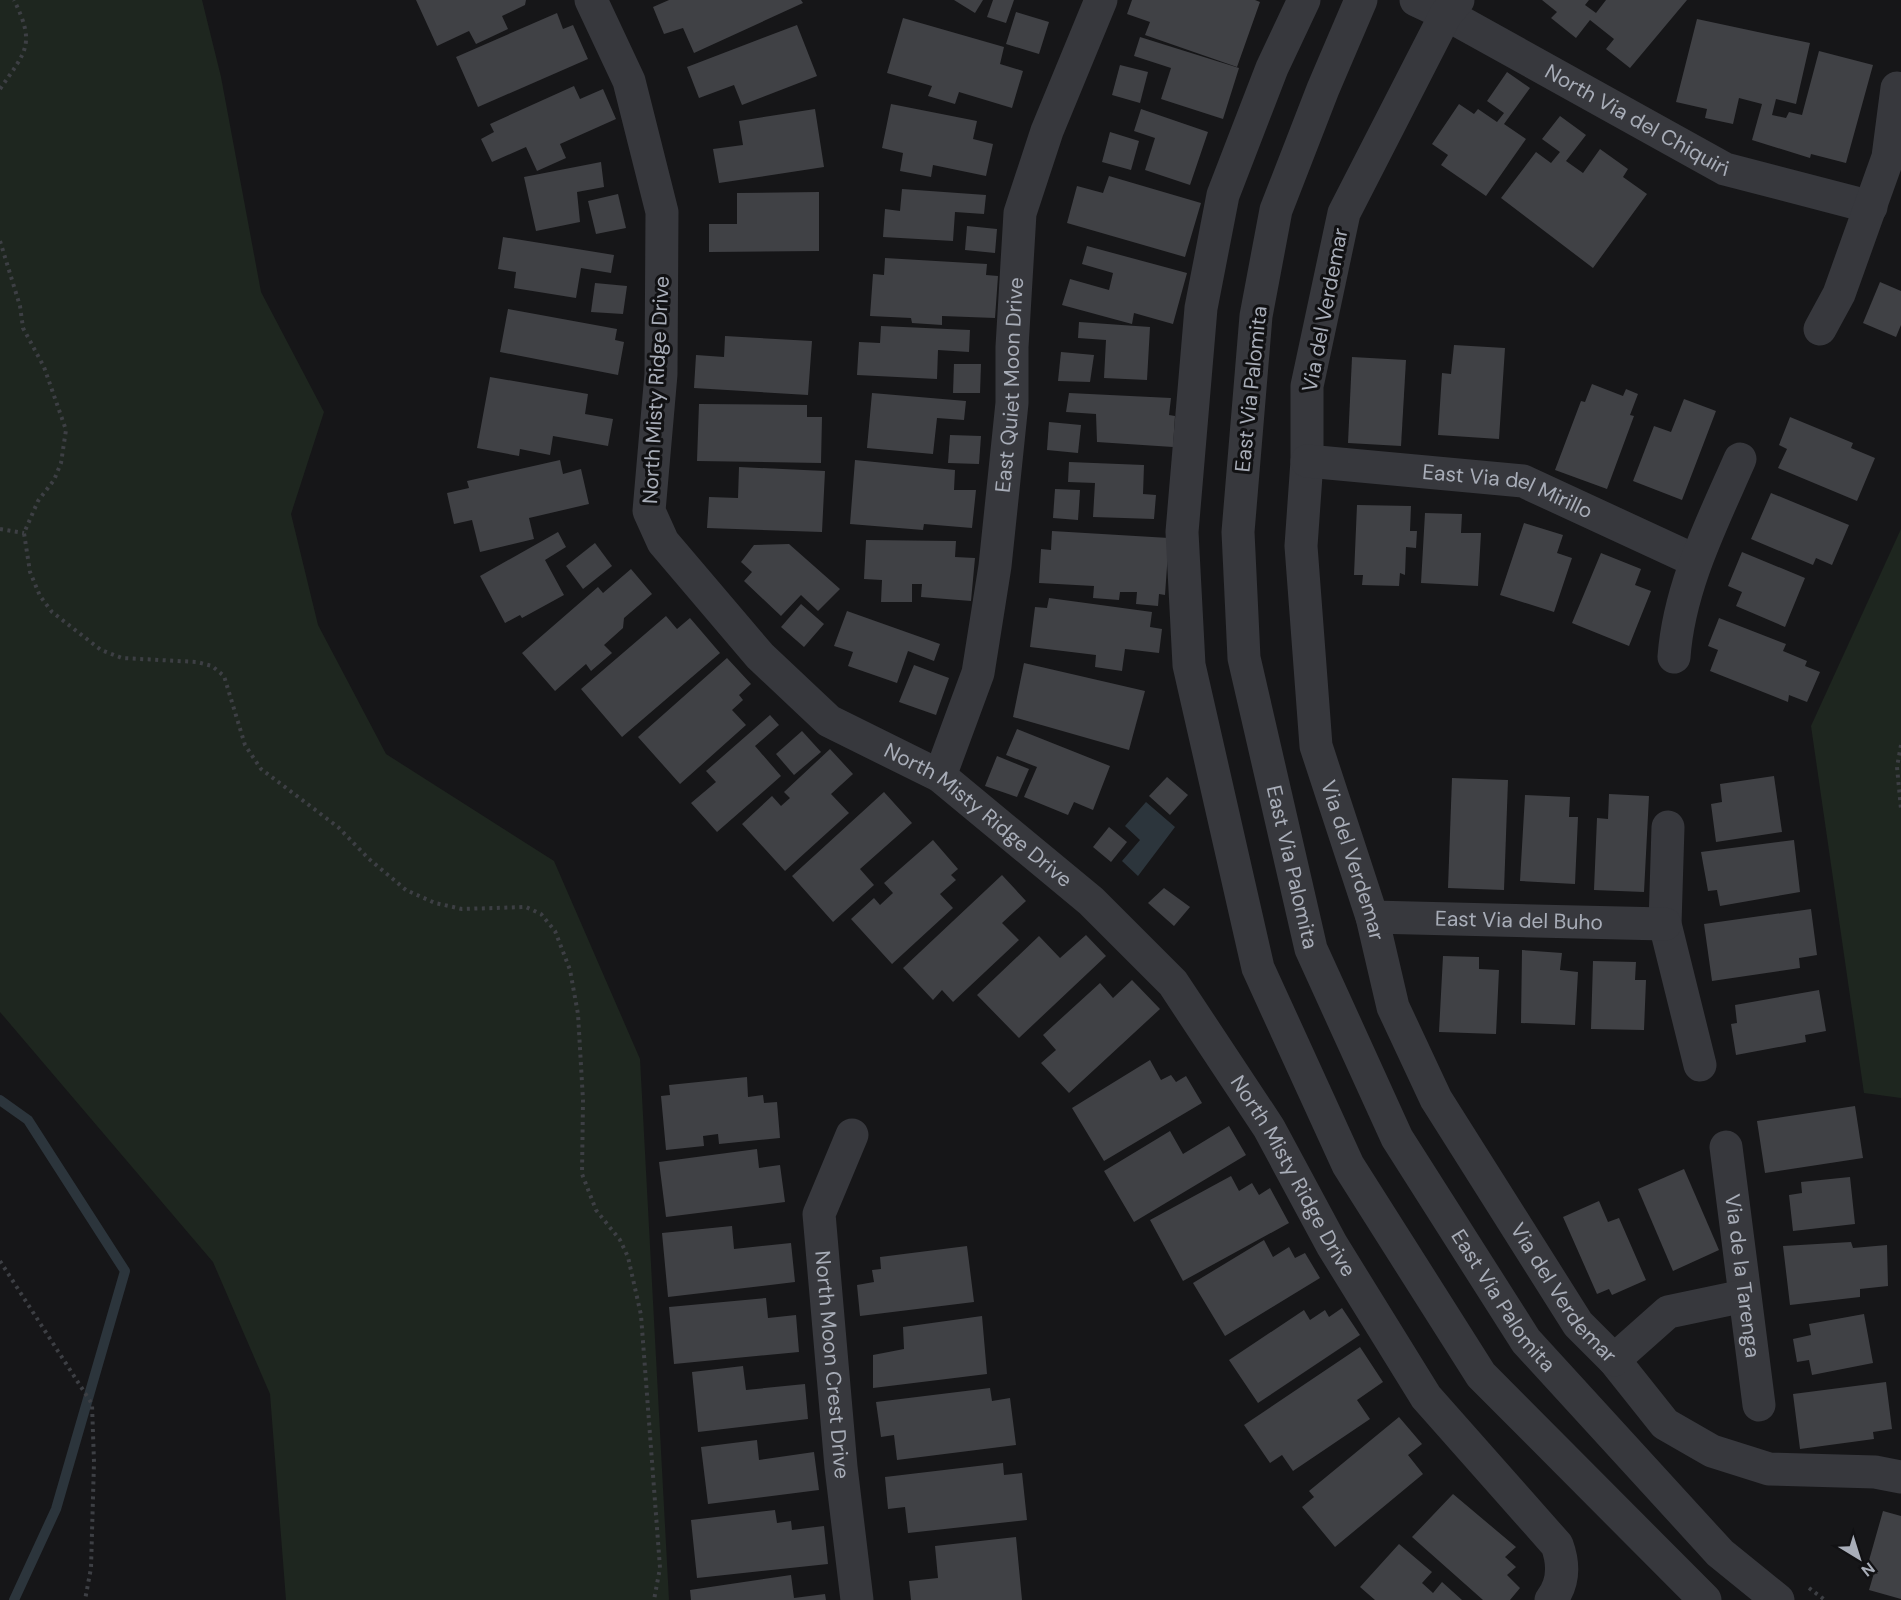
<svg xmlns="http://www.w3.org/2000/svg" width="1901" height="1600" font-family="'DM Sans',sans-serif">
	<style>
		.green { fill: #1e261f }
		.water { fill: #2c353c }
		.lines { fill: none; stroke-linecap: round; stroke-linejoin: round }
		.stream { stroke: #2c353c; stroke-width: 10 }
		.building { fill: #404145 }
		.path { stroke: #3d3f44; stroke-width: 4; stroke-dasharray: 3 4.5; stroke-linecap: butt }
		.minor { stroke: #37383d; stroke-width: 33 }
		.labels { text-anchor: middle; stroke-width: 6; stroke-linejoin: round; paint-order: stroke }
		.street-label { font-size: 21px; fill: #a8adb8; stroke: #111113 }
	</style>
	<rect width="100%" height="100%" fill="#161618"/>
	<g class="green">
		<polygon points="0,0 202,0 221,77 261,292 324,412 291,514 318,625 386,754 554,861 640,1059 669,1600 286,1600 270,1394 213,1262 0,1012"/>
		<polygon points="1901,529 1901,1098 1864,1093 1811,726"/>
	</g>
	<polygon class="water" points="1146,802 1175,827 1138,876 1122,861 1140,840 1125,826"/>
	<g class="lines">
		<polyline class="stream" points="0,1100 28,1120 125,1271 56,1509 14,1600"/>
	</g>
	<g class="building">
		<polygon points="416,0 526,0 525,5 502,16 508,29 476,44 469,31 437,46"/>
		<polygon points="669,0 801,0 803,3 694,53 683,28 664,34 653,7"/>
		<polygon points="954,0 983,0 975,13"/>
		<polygon points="993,0 1014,0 1006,23 987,17"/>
		<polygon points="1132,0 1255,0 1260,2 1237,67 1145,35 1150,22 1127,14"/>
		<polygon points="1542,0 1589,0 1585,5 1596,13 1606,0 1687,0 1630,68 1606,49 1614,39 1590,20 1576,38 1551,18 1557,12"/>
		<polygon points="1016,12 1049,22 1039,54 1006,44"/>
		<polygon points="557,13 563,29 573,25 588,59 478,107 456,57"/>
		<polygon points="903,18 1004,47 1000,64 1023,71 1012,108 959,92 955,104 928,96 932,86 887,73"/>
		<polygon points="1697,19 1810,43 1796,104 1776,99 1772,115 1786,118 1789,112 1802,115 1819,51 1873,65 1846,163 1811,154 1810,158 1752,140 1762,104 1739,98 1733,124 1705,118 1707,109 1676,102"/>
		<polygon points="797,25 817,76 742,105 734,85 699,98 687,67"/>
		<polygon points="1140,37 1239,68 1223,119 1161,99 1171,68 1134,56"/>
		<polygon points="1120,65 1148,72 1140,103 1112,95"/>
		<polygon points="1507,72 1530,88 1504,124 1526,139 1486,196 1441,165 1448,155 1432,144 1459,104 1474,114 1478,109 1497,122 1504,113 1487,101"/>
		<polygon points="574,86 580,99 603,89 616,119 560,144 566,158 537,171 526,147 492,162 481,139 494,132 490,124"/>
		<polygon points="891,104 977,121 973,139 993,144 986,176 933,165 931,177 900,171 903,153 882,148"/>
		<polygon points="815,109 824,167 719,183 713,149 743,145 739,121"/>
		<polygon points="1141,109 1208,132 1190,185 1145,170 1155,138 1134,131"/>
		<polygon points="1560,116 1586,135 1566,161 1583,173 1600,149 1628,169 1623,177 1647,194 1593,268 1501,198 1536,152 1551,163 1560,152 1542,139"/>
		<polygon points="1110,132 1139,141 1131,170 1102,162"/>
		<polygon points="601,162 604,187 577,192 580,222 536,231 524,177"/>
		<polygon points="1109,176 1201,203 1185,257 1067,223 1077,186 1103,193"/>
		<polygon points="902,189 986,195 984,214 955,212 953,241 883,237 885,209 900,211"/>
		<polygon points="819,192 819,251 709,252 709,224 737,224 737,193"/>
		<polygon points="618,194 626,228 596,234 588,201"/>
		<polygon points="967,226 997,229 995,253 965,250"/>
		<polygon points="503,237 614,255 611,273 581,268 576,298 514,288 516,272 498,269"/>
		<polygon points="1087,246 1187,273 1173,324 1134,313 1132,324 1062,305 1070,279 1109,290 1113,273 1082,264"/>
		<polygon points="885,258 987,264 986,275 998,276 995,318 942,316 942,325 912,323 911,318 870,316 873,274 884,275"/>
		<polygon points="1880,282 1901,291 1901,325 1896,337 1863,323"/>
		<polygon points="595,283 627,286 623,314 591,312"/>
		<polygon points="508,309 617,329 615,340 624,342 618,375 500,352"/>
		<polygon points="1079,322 1150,327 1147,380 1104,378 1106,340 1078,338"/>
		<polygon points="881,326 970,330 969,352 938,350 937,379 857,375 859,342 880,343"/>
		<polygon points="725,336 812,341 808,395 694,388 696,355 724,357"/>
		<polygon points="1454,345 1505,348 1499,439 1438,435 1442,373 1451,374"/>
		<polygon points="1061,352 1094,355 1090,382 1058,381"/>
		<polygon points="1352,357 1406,360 1401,446 1348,443"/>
		<polygon points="954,364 981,364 980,393 953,393"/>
		<polygon points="490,377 588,394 585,414 613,419 608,446 553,436 550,455 520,449 519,456 477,448"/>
		<polygon points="1592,384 1623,396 1626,389 1638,394 1630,415 1634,416 1607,489 1555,470 1581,401 1585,402"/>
		<polygon points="872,393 966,401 964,420 937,418 933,454 867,448"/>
		<polygon points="1069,393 1171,398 1169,415 1175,416 1173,447 1097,442 1096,414 1066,412"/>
		<polygon points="1684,399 1716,411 1682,500 1633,481 1654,426 1671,432"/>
		<polygon points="699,404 807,405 807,417 822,417 821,463 697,461"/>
		<polygon points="1790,417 1853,443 1851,448 1875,458 1857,501 1778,468 1787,449 1779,445"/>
		<polygon points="1049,422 1081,425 1078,453 1047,450"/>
		<polygon points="950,435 981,436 979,464 948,463"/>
		<polygon points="560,460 563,474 581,469 589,504 529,518 534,539 480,552 472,520 454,524 447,493 469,488 467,481"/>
		<polygon points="855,460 955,470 954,490 976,490 972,528 924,524 923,530 850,524"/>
		<polygon points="1069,462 1144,465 1143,494 1156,495 1154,519 1093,517 1095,483 1068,482"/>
		<polygon points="739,467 825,471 822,532 707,528 709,497 738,498"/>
		<polygon points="1055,489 1080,490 1078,520 1053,518"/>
		<polygon points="1771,493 1849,525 1832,565 1816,558 1813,565 1751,539"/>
		<polygon points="1357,505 1411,506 1410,531 1417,531 1416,548 1406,547 1405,575 1400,573 1399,586 1362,585 1363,575 1354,575"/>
		<polygon points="1425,513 1462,514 1461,533 1481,533 1478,586 1421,583"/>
		<polygon points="1524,523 1563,535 1557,553 1572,558 1554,612 1500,595"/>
		<polygon points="1052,531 1169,538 1165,595 1159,594 1158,606 1136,604 1137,592 1120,592 1119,600 1093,598 1094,586 1039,583 1041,549 1051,550"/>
		<polygon points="558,532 566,547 545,560 564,595 522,618 520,615 505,623 480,576"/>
		<polygon points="866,540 956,541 955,557 975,558 971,601 921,597 922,584 912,584 912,602 881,602 882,580 864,579"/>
		<polygon points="595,543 612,566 583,589 566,566"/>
		<polygon points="789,544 840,589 818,611 801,595 781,616 744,581 752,572 741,562 754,545"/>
		<polygon points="1742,552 1805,578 1785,627 1736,606 1742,592 1728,586"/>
		<polygon points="1601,553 1641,569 1635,585 1651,591 1629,646 1572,623"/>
		<polygon points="631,569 652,594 624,618 623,628 604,645 612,653 591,671 586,664 555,691 522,653 598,587 603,593"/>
		<polygon points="1049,598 1152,612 1150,627 1162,629 1159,653 1125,649 1122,671 1095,667 1096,655 1030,647 1035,607 1047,608"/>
		<polygon points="801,604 824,624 804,647 781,627"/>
		<polygon points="847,611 940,644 934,661 908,651 897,683 848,666 853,652 834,646"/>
		<polygon points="666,616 677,629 690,618 720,653 622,737 581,689"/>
		<polygon points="1719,618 1786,644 1783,651 1807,661 1805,666 1820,672 1807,702 1789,695 1788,702 1710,671 1718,650 1708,646"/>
		<polygon points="727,658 751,684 739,695 743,700 732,710 746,725 680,784 638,737"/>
		<polygon points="1024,663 1145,691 1129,750 1013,717"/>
		<polygon points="914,665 949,678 936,715 899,702"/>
		<polygon points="770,715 779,725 755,746 781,776 717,832 691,803 716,782 706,771"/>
		<polygon points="1017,729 1110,766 1093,810 1074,802 1068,815 1024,797 1037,767 1006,755"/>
		<polygon points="802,731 821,752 794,775 776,754"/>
		<polygon points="830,749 853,774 831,794 849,813 785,871 742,824 772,796 781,806 790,798 784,792"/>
		<polygon points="997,756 1029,769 1017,797 985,786"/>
		<polygon points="1774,776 1782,832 1716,842 1711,804 1722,802 1720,784"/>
		<polygon points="1167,777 1188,795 1170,815 1149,796"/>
		<polygon points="1452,778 1508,780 1504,890 1448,888"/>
		<polygon points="884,792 912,823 860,869 874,885 833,922 792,876"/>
		<polygon points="1609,794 1649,796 1644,892 1594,890 1597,818 1608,819"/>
		<polygon points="1525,795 1570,797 1569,817 1578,817 1575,884 1520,881"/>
		<polygon points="1109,827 1127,842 1111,862 1093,847"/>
		<polygon points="933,840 958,869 951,875 956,880 940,894 953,908 892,964 851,919 874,898 880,905 893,893 884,883"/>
		<polygon points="1794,840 1800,892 1720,906 1717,890 1708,891 1701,852"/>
		<polygon points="1002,875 1026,901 1002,923 1019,940 953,1002 942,990 933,1000 903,968"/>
		<polygon points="1164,888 1190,907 1174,926 1148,903"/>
		<polygon points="1811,909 1817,955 1799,958 1800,968 1712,981 1704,924"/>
		<polygon points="1086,935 1106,956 1019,1038 977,995 1039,936 1060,958"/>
		<polygon points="1522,950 1562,953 1560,970 1578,972 1575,1025 1521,1023"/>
		<polygon points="1443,956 1479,957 1479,969 1499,970 1496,1034 1439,1032"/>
		<polygon points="1593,961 1636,962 1635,980 1646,980 1644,1030 1591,1029"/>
		<polygon points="1132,980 1160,1009 1069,1093 1041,1063 1056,1050 1043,1035 1100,983 1113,998"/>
		<polygon points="1819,990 1826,1031 1805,1035 1806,1042 1736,1055 1731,1024 1737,1023 1735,1005"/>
		<polygon points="1150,1060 1161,1080 1171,1075 1176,1082 1186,1076 1202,1103 1104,1161 1072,1108"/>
		<polygon points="747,1077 748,1097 763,1095 764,1103 777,1102 780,1138 719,1144 718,1134 703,1136 704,1146 666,1150 661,1096 670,1095 669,1085"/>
		<polygon points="1855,1106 1863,1158 1765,1173 1757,1121"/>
		<polygon points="1229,1126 1246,1155 1134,1222 1104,1171 1170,1131 1183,1154"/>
		<polygon points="757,1149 759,1168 780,1165 785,1202 666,1217 659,1162"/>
		<polygon points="1684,1169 1719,1250 1673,1271 1638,1189"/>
		<polygon points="1231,1176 1239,1191 1252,1183 1259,1195 1270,1188 1289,1223 1183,1281 1150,1220"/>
		<polygon points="1850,1177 1855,1224 1793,1231 1789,1195 1802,1193 1801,1182"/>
		<polygon points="1599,1201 1608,1222 1619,1218 1646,1280 1612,1295 1609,1289 1597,1294 1563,1217"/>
		<polygon points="732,1226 734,1249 791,1243 795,1282 668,1297 662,1233"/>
		<polygon points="1264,1240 1273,1257 1289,1247 1295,1258 1305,1253 1320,1278 1225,1336 1193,1283"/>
		<polygon points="1851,1242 1853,1248 1887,1245 1888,1286 1860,1289 1860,1297 1790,1305 1783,1246"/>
		<polygon points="967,1246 974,1302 860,1316 857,1285 874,1282 872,1270 881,1269 880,1257"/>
		<polygon points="766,1298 768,1318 796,1315 799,1352 674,1364 669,1307"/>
		<polygon points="1342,1308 1360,1335 1258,1403 1229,1360 1304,1310 1310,1320 1325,1310 1329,1317"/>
		<polygon points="1864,1314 1873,1363 1812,1375 1809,1360 1797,1362 1793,1339 1811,1335 1809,1324"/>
		<polygon points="982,1316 987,1374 873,1388 873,1355 904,1349 903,1327"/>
		<polygon points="1360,1347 1383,1382 1357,1400 1370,1419 1293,1471 1282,1455 1270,1463 1244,1425"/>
		<polygon points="743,1366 746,1390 805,1384 808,1419 698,1432 692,1372"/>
		<polygon points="1886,1382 1892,1429 1873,1432 1874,1439 1800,1449 1793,1394"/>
		<polygon points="990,1388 992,1401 1010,1398 1016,1445 897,1460 894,1435 881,1437 876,1402"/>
		<polygon points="1399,1417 1422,1444 1408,1455 1423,1474 1335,1547 1302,1507 1314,1497 1309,1491"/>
		<polygon points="757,1440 759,1460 814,1452 819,1490 708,1504 701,1447"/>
		<polygon points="1003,1463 1004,1475 1022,1473 1027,1520 908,1533 905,1507 888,1509 885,1477"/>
		<polygon points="1453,1494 1516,1547 1505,1557 1516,1567 1507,1575 1520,1588 1510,1600 1483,1600 1412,1537"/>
		<polygon points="775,1510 777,1523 791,1521 792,1530 824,1526 828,1564 697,1578 691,1520"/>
		<polygon points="1883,1511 1901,1516 1901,1599 1869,1590 1874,1573 1866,1571"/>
		<polygon points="1016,1537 1022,1600 911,1600 909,1581 938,1578 935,1546"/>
		<polygon points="1399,1544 1432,1572 1422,1583 1433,1593 1442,1582 1462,1600 1375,1600 1360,1587"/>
		<polygon points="791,1575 794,1598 825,1594 826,1600 691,1600 690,1590"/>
	</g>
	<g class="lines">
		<g class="path">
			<path d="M0,89C26,51 36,45 14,0"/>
			<polyline points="0,241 20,306 23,328 44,367 66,430 61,463 54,480 38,501 24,533 30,572 40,596 52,612 101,650 122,658 197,662 212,666 224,676 245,745 261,769 338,827 369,859 406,890 435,903 462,909 526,907 541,914 555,931 570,970 578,1014 583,1100 582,1174 596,1210 620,1240 628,1257 641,1315 660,1568 654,1600"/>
			<polyline points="0,529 24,533"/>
			<polyline points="1901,745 1897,767 1901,809"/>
			<polyline points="0,1261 92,1404 94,1462 91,1568 85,1600"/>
			<polyline points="1809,1588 1825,1600"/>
		</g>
		<g class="minor">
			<path id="s1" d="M591,0L629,81L662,212L661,374L649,511L663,542L760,656L829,721L940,776L1091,901L1173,983L1269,1128L1332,1245L1426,1397L1557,1545C1564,1564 1564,1583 1551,1600"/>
			<polyline points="1304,0 1272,68 1223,195 1201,308 1182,532 1189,665 1258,968 1348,1165 1481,1375 1705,1600"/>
			<path id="s2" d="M1361,0L1323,89L1276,210L1256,316L1238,532L1244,658L1311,949L1397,1138L1526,1341L1720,1553L1778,1600"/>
			<path id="s3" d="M1416,0L1446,14L1725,169L1871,207"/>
			<path id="s4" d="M1458,0L1446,14L1344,213L1307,386V461L1301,546L1316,746L1372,917L1393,1007L1436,1099L1578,1324L1614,1360L1665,1424L1712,1451L1769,1469L1875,1472L1901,1477"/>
			<polyline points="1820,329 1839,294 1888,157 1897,88"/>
			<path id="s5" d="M1307,461L1523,481L1696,561"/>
			<path d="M1674,657C1679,587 1712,523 1740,459"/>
			<path id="s6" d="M940,776L978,673L995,566L1012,403V347L1020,213L1047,131L1101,0"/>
			<polyline points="1668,827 1665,924 1700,1065"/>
			<path id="s7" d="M1372,917L1665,924"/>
			<path id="s8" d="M852,1135L819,1214L841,1467L857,1600"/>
			<path id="s9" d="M1726,1147L1759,1405"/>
			<polyline points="1614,1360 1668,1312 1744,1296"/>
		</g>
	</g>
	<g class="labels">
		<g class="street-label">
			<text dy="7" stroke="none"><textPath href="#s3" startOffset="252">North Via del Chiquiri</textPath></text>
			<text transform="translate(1325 310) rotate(-79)" y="7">Via del Verdemar</text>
			<text dy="7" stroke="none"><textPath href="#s6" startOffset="400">East Quiet Moon Drive</textPath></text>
			<text transform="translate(1251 389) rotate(-84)" y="7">East Via Palomita</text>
			<text transform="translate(656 390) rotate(-87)" y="7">North Misty Ridge Drive</text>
			<text dy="7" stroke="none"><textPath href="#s5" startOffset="204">East Via del Mirillo</textPath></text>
			<text dy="7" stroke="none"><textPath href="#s1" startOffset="980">North Misty Ridge Drive</textPath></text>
			<text dy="7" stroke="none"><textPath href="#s4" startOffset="900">Via del Verdemar</textPath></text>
			<text dy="7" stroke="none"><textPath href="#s2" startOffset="892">East Via Palomita</textPath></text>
			<text dy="7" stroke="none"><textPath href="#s7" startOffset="147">East Via del Buho</textPath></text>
			<text dy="7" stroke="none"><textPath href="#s1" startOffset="1466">North Misty Ridge Drive</textPath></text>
			<text dy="7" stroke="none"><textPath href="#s9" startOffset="130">Via de la Tarenga</textPath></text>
			<text dy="7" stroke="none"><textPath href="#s4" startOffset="1386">Via del Verdemar</textPath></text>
			<text dy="7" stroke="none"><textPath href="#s2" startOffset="1378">East Via Palomita</textPath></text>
			<text dy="7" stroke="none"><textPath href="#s8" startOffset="237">North Moon Crest Drive</textPath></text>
		</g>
	</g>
	<g transform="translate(1859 1558) rotate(142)" stroke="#111113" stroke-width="4.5" paint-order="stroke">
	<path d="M0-4.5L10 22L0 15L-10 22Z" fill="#a8adb8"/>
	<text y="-9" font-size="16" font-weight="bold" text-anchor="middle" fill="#a8adb8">N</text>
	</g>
</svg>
